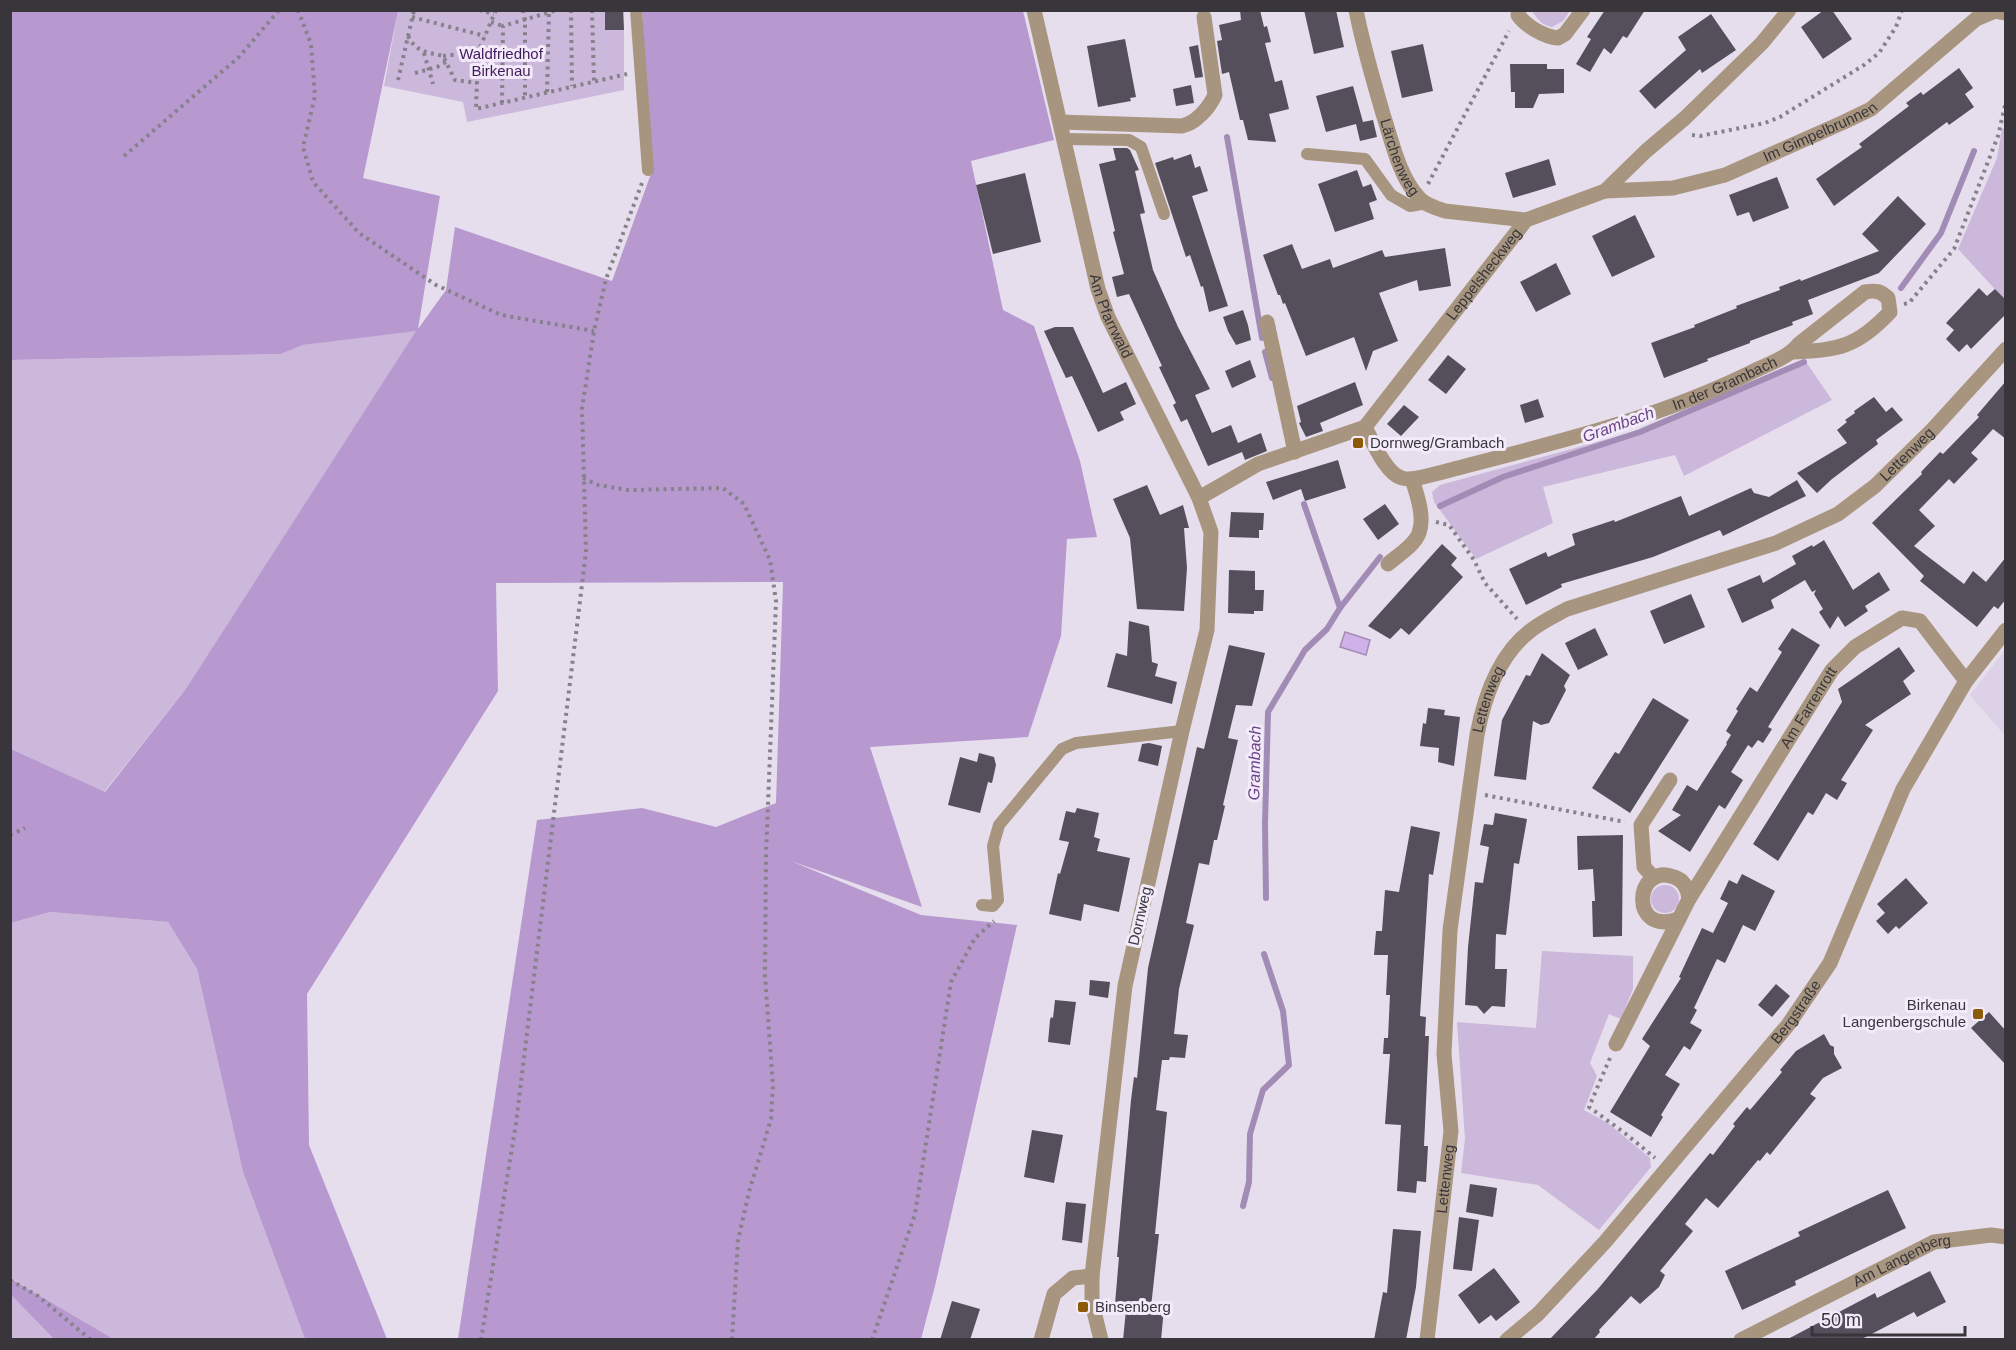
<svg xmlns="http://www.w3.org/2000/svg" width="2016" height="1350" font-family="Arial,sans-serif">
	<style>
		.built { fill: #dcd1e6 }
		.green { fill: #cbb8db }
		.forest { fill: #b799d0 }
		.water { fill: #d0b2ea; stroke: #a28cb6; stroke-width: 1.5 }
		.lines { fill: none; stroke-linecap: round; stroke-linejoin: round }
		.stream { stroke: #a28cb6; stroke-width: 6 }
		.building { fill: #554e5b }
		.path { stroke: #86818b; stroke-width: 4; stroke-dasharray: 3 4.5; stroke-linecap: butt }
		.lane { stroke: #a7957f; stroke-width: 12 }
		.street { stroke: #a7957f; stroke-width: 15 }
		.poi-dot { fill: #8d5b08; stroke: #f3ebfa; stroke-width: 2 }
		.labels { text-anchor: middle; stroke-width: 6; stroke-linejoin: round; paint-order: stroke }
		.park-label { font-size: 15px; fill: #421b5b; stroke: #f3ebfa }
		.street-label { font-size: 15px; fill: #38353b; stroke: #f3ebfa }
		.poi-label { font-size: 15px; fill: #38353b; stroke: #f3ebfa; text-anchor: start }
		.water-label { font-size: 16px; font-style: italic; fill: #6a4387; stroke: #f3ebfa }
	</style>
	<rect width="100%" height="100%" fill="#e6deed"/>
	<polygon class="built" points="2005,650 2005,736 1970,695"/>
	<g class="green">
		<polygon points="398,11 624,11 624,90 467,122 463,102 384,86"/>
		<path d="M1532,11H1570L1563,21L1552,27C1542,25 1538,20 1532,11Z"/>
		<polygon points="2002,128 2006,130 2005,300 1958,249 1997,158"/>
		<polygon points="417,330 185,690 104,792 11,749 11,360 281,354 303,345"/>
		<polygon points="1804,359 1832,400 1684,476 1675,455 1543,487 1553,523 1476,559 1434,502 1432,492 1440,485 1644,429"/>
		<circle cx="1665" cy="899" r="14"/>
		<polygon points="50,912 168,922 197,969 243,1172 305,1339 112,1339 11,1278 11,923"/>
		<polygon points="1542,951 1633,956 1633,989 1621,1019 1609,1014 1590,1063 1597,1076 1584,1110 1608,1123 1650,1158 1651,1167 1599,1230 1538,1185 1461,1173 1465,1139 1457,1022 1536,1028"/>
		<polygon points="11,1295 54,1339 11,1339"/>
	</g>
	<g class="forest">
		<polygon points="11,11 398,11 363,178 440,196 418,329 446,290 455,227 612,281 652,171 642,11 1023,11 1054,140 971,161 1003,310 1034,326 1080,461 1097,537 1067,539 1061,636 1028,737 870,747 922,907 791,861 921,915 1017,925 935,1286 921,1339 458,1339 537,820 642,808 716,827 776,803 783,582 496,583 498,691 307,994 309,1145 387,1339 305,1339 243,1172 197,969 168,922 50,912 11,923 11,749 105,792 185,690 416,331 303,345 281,354 11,360"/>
		<polygon points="10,1278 108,1336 112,1339 54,1339 11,1295"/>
	</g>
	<polygon class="water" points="1345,632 1370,640 1366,655 1340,647"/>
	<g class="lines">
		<g class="stream">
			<polyline points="1227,137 1262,338"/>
			<polyline points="1901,288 1941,233 1974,151"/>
			<polyline points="1265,352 1272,378"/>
			<polyline points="1304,504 1340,608"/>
			<polyline points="1440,506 1503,477 1640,432 1804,362"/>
			<polyline points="1266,898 1265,824 1268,712 1305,650 1327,629 1340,608 1380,557"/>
			<polyline points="1243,1206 1249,1182 1250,1134 1263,1090 1289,1065 1283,1011 1264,954"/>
		</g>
	</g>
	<g class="building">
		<polygon points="1240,10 1260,10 1264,27 1267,26 1271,42 1265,43 1275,82 1282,80 1289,109 1269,114 1276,142 1248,140 1243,120 1240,120 1229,72 1222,74 1217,41 1222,40 1219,25 1241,20"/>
		<polygon points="1304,10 1336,10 1344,47 1314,54"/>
		<polygon points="1605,10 1645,10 1627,38 1623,36 1611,54 1604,48 1590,72 1576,64 1591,39 1587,37"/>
		<polygon points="1824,10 1832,10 1852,39 1823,59 1801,27"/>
		<polygon points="605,11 623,11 624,30 605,30"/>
		<polygon points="1711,14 1736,50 1702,73 1700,69 1655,109 1639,91 1686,50 1678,37"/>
		<polygon points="1125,39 1136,97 1130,98 1131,101 1098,107 1087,46"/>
		<polygon points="1423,44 1433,91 1402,98 1391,51"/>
		<polygon points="1198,45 1203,77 1195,78 1189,47"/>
		<polygon points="1510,64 1547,64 1547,69 1564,69 1564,93 1539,94 1533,108 1515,108 1515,92 1511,92"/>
		<polygon points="1959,68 1973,88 1965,94 1974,107 1949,125 1947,122 1834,206 1816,179 1862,147 1859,144 1909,106 1906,103 1921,92 1923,95"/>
		<polygon points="1191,85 1194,103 1176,106 1173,89"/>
		<polygon points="1353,86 1363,122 1373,120 1377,137 1360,141 1356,124 1326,132 1316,96"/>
		<polygon points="1113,148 1127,148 1130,150 1139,170 1135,171 1145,213 1140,214 1153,270 1178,327 1210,389 1195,395 1212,433 1231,425 1238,443 1261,433 1267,451 1245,460 1242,452 1208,466 1187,419 1181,422 1173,405 1176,403 1159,367 1162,366 1129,294 1117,297 1112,277 1124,274 1113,232 1115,231 1099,164 1116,160"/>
		<polygon points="1191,154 1195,168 1200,166 1208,191 1192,196 1228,306 1209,312 1203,286 1201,287 1190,255 1186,257 1155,163 1173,157 1174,160"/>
		<polygon points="1549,159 1556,185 1513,198 1505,173"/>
		<polygon points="1357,170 1363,187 1371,184 1377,200 1369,203 1374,219 1335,232 1318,184"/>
		<polygon points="1025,173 1041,242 993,254 976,185"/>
		<polygon points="1777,177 1789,208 1753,222 1749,212 1737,216 1729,195"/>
		<polygon points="1898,196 1926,224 1879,273 1808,300 1813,314 1792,322 1793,325 1750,341 1750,343 1707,359 1708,361 1664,378 1651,343 1695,327 1694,325 1737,308 1736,306 1780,290 1779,287 1800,279 1801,281 1879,251 1862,234"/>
		<polygon points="1635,215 1655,257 1612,277 1592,236"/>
		<polygon points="1292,244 1302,269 1330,259 1333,268 1382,250 1385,257 1445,248 1451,286 1419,291 1417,280 1379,293 1398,341 1373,351 1366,371 1354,337 1306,356 1285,303 1283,304 1280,295 1278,295 1263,255"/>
		<polygon points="1556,263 1571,294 1536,312 1520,282"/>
		<polygon points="1979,288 1987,296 1995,289 2006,300 2006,314 1971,349 1967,344 1959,352 1946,339 1954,330 1946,323"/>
		<polygon points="1243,310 1248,325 1251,340 1236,345 1228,331 1223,317"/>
		<polygon points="1055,327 1073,327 1103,393 1126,382 1136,404 1120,412 1124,420 1098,432 1072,376 1066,378 1044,331"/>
		<polygon points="1448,355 1466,369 1446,394 1428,380"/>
		<polygon points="1250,360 1256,377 1232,388 1225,371"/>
		<polygon points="2006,381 2006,439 1993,429 1971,453 1978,459 1954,484 1949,479 1919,510 1935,526 1914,546 1964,584 1973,571 1986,582 2006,557 2006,599 1998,609 1994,606 1977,627 1920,581 1924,576 1872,523 1922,474 1921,472 1940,452 1943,454 1979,417 1977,415"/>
		<polygon points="1355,382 1363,405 1320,423 1323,431 1306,437 1299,423 1301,422 1297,406"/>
		<polygon points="1874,397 1886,412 1892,407 1903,420 1876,440 1878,444 1832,479 1817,493 1797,473 1847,443 1837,430 1847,422 1845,420 1855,413 1854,411"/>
		<polygon points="1538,399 1544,417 1525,423 1520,405"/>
		<polygon points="1404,405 1419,417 1401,436 1387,424"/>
		<polygon points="1338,460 1346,488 1305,501 1301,489 1273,500 1266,482"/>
		<polygon points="1797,480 1806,496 1723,536 1720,530 1653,557 1561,584 1562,587 1526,605 1509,569 1546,552 1548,557 1575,545 1572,534 1614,520 1615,522 1681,496 1689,516 1751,488 1754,493 1769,497"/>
		<polygon points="1147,485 1160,515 1183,505 1189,528 1184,528 1187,568 1184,611 1137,609 1130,538 1113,499"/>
		<polygon points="1385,504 1399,524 1378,540 1363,519"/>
		<polygon points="1231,512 1264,513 1263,530 1259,530 1259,538 1229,537"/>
		<polygon points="1824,540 1853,590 1879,572 1890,590 1865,606 1868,611 1845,627 1838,616 1830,629 1819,612 1823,609 1814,594 1816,590 1812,592 1805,580 1771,600 1774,608 1742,623 1727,589 1760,575 1763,583 1796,564 1792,556 1812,545 1813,547"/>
		<polygon points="1442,544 1457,558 1451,565 1463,577 1409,635 1401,628 1390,639 1368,626"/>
		<polygon points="1229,570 1255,571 1255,590 1264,590 1263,611 1254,611 1254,614 1228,613"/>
		<polygon points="1691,594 1705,627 1664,644 1650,611"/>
		<polygon points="1129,621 1149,626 1152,662 1158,664 1155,676 1177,682 1172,704 1107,687 1116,653 1127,656"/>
		<polygon points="1595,628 1608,655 1578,670 1565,643"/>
		<polygon points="1792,628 1820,645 1768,727 1772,729 1763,743 1758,740 1752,748 1748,745 1731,772 1743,780 1725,809 1719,805 1690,852 1658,831 1681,815 1672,810 1687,785 1697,791 1727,744 1726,743 1731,735 1726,731 1738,711 1736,709 1750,687 1757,692 1782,652 1778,649"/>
		<polygon points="1229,645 1265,653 1252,706 1236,705 1228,738 1238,740 1223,805 1225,806 1217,840 1214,840 1209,865 1199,863 1186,923 1194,925 1179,989 1174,1034 1188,1035 1185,1058 1170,1057 1169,1060 1162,1060 1156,1110 1167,1112 1155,1234 1159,1234 1151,1307 1164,1308 1161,1340 1123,1340 1126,1310 1121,1309 1121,1304 1115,1304 1119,1257 1117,1257 1131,1100 1134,1077 1137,1078 1148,968 1197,747 1204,749"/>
		<polygon points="1899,647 1915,671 1903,681 1911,694 1865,725 1873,730 1841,780 1847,783 1837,800 1826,793 1813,815 1808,812 1778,861 1753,844 1842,702 1838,689"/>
		<polygon points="1542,653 1570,675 1564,686 1566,690 1549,723 1541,725 1533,721 1526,780 1494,776 1502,720 1526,675 1530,676"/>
		<polygon points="1653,698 1689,720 1630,813 1592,788 1615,752 1619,754"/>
		<polygon points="1428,708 1445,710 1444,715 1460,717 1454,766 1438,762 1439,748 1420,746 1423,723 1426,724"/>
		<polygon points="1149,743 1162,746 1158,766 1138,761 1142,744"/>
		<polygon points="979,753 994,757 996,765 992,783 988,782 980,813 948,805 960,757 977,762"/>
		<polygon points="1077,808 1099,813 1094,837 1100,839 1097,851 1130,858 1119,912 1084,904 1081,921 1049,914 1058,873 1060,874 1069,842 1059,840 1066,811 1075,813"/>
		<polygon points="1495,813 1527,819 1519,864 1514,863 1506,935 1496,934 1495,969 1507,969 1505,1007 1492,1006 1484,1014 1477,1006 1465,1005 1468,947 1475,882 1483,883 1489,847 1480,845 1484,824 1493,825"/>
		<polygon points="1411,826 1440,832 1433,875 1429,874 1420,1016 1426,1017 1425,1036 1429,1036 1424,1146 1428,1146 1426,1182 1417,1181 1416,1193 1397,1191 1401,1125 1385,1124 1390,1054 1383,1054 1384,1038 1388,1038 1390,995 1386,995 1388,955 1374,955 1376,931 1382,931 1385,890 1399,892"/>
		<polygon points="1623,835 1622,936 1593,937 1592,901 1595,901 1593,869 1578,870 1577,836"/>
		<polygon points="1742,874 1775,891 1755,931 1743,925 1725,963 1717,959 1694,1008 1697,1010 1690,1023 1702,1030 1690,1050 1684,1046 1665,1075 1680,1084 1661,1115 1663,1117 1651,1137 1610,1112 1650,1046 1642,1039 1681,978 1679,977 1702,928 1713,933 1728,903 1720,899 1729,880 1737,884"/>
		<polygon points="1906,878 1928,903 1899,929 1896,926 1888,934 1876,921 1885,913 1877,904"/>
		<polygon points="1090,980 1110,982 1108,998 1089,995"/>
		<polygon points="1776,984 1790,996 1772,1017 1758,1005"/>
		<polygon points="1055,1000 1076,1002 1070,1045 1048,1042 1050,1020 1051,1017 1053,1018"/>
		<polygon points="1989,1012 2006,1031 2006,1065 1971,1028"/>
		<polygon points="1824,1034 1830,1045 1834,1047 1834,1054 1842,1068 1823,1078 1810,1094 1816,1098 1770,1155 1767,1152 1760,1161 1758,1160 1718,1208 1706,1198 1685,1224 1693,1231 1660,1271 1665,1275 1659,1287 1640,1304 1631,1296 1599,1330 1600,1332 1593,1340 1549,1340 1598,1289 1710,1153 1713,1155 1735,1126 1733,1124 1747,1107 1750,1110 1782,1072 1780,1070 1796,1051"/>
		<polygon points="1032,1130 1063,1135 1054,1183 1024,1177"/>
		<polygon points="1470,1184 1497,1188 1493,1217 1466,1212"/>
		<polygon points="1888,1190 1906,1228 1795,1281 1796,1285 1742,1310 1725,1271 1800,1236 1798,1232"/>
		<polygon points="1066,1202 1086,1204 1082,1243 1062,1240"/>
		<polygon points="1459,1217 1479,1220 1472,1271 1453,1269"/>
		<polygon points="1393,1229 1421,1231 1416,1287 1406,1340 1374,1340 1383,1292 1387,1293"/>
		<polygon points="1494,1268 1520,1302 1496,1321 1491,1315 1479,1324 1458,1295"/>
		<polygon points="1930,1271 1946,1302 1917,1317 1914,1312 1860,1340 1786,1340 1875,1293 1877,1298"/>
		<polygon points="952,1301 980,1309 970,1340 940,1340"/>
	</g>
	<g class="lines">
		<g class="path">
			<polyline points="298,10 311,44 315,96 303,147 313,182 359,233 436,285 501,315 594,331"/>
			<polyline points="479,10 494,14"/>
			<polyline points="496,10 478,52 476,109 627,74"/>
			<polyline points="523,10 525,20 525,97"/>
			<polyline points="571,10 572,86"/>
			<polyline points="592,10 594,81"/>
			<polyline points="412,17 485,36"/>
			<polyline points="491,22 503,26"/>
			<path d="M408,36C416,52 426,52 443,56L455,80L477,83"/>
			<polyline points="424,53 433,84"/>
			<polyline points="443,56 478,52"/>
			<polyline points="415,73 437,67 446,62"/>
			<polyline points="398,80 414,10"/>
			<polyline points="547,92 549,11"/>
			<polyline points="502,103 503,26 557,10"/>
			<polyline points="1692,135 1700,136 1765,123 1780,117 1864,65 1879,53 1896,27 1902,10"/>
			<polyline points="124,156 239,57 279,10"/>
			<polyline points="1428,184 1509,31"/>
			<polyline points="1904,304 1909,303 1954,249 1998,136 2006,101"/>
			<polyline points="583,478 598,485 628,490 723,488 744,504 770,560 776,601 766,856 765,976 773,1086 771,1119 749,1192 738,1240 732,1340"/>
			<polyline points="1436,522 1449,525 1474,560 1485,583 1517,619"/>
			<polyline points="1485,795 1625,822"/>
			<polyline points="10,835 25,828"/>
			<polyline points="1610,1058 1589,1107 1626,1134 1655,1158"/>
			<polyline points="10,1280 38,1296 91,1340"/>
			<polyline points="481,1340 516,1123 586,552 582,409 594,331 606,279 642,183"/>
			<polyline points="872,1340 915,1214 951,982 975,938 994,921"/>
		</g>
		<g class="lane">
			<polyline points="636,10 648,170"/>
			<polyline points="1064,139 1129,140 1141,147 1164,214"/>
			<polyline points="1307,154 1365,159 1391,195 1410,206 1427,203"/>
			<polyline points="982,905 993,906 998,900 993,846 999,825 1062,749 1076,743 1182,731"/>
		</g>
		<g class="street">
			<path id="s1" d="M1034,10L1098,289L1108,317L1199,498L1211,532L1207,630L1182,731L1125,986L1092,1276V1303L1101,1340"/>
			<path id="s2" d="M1356,10C1363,46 1373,79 1383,114C1392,141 1399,177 1420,199C1426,205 1436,208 1445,211L1526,220"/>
			<path d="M1519,10L1518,15C1526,26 1544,37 1558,38L1565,34L1583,10"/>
			<path d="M1060,122L1182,126C1196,123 1209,108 1215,95L1204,17"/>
			<path id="s3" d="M1605,191L1673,188L1725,175L1844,122L1871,109L1976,19L1995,11L2006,13"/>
			<polyline points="1267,322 1295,452"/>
			<path id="s4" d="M1365,427C1373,442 1386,474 1402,478C1411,481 1422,477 1431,475C1540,446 1651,422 1752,372C1768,364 1788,358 1799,344L1865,292C1876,290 1880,291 1888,298L1890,312C1857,347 1839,350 1793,352"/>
			<path id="s5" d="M1199,498L1258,464L1365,427L1526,220L1605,191L1646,151L1685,118L1762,43L1789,10"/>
			<path d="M1388,564C1398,555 1415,545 1419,533C1425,517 1417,495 1412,479"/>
			<polyline points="1654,878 1644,867 1641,825 1670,780"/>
			<path d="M1678,919C1629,937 1634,862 1674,877C1684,880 1688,889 1689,899"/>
			<path id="s6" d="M1616,1044L1689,899L1832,670L1855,647L1902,618L1920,621L1966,681"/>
			<polyline points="1041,1340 1054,1294 1073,1278 1092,1276"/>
			<path id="s7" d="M1427,1340L1451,1131L1444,1054L1450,930L1477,735C1484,698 1499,655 1530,631C1541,622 1554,616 1567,609L1776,543L1838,514L1875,486L1933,429L2006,349"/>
			<path id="s8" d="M1507,1340L1538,1314L1605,1242L1788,1025L1830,963L1903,789L1966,681L2006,630"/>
			<path id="s9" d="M1741,1340L1934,1242L1991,1235L2006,1237"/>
		</g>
	</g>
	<g class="poi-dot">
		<rect x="1352" y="437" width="12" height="12" rx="3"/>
		<rect x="1972" y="1008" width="12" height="12" rx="3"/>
		<rect x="1077" y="1301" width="12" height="12" rx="3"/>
	</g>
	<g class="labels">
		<g class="park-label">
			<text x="501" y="59">Waldfriedhof<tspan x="501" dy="17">Birkenau</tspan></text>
		</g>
		<g class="street-label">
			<text dy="5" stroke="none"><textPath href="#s3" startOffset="226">Im Gimpelbrunnen</textPath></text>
			<text dy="5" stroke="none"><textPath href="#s2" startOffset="154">Lärchenweg</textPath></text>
			<text dy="5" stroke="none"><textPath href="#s5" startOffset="375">Leppelsheckweg</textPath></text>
			<text dy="5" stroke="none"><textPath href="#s1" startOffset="316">Am Pfarrwald</textPath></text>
			<text dy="5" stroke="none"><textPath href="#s4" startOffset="402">In der Grambach</textPath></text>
			<text dy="5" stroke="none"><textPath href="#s7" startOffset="1150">Lettenweg</textPath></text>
			<text dy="5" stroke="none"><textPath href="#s7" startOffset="646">Lettenweg</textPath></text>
			<text dy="5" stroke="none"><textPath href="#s6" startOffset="388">Am Farrenrott</textPath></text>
			<text transform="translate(1140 916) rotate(-77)" y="5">Dornweg</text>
			<text dy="5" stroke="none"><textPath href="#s8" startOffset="438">Bergstraße</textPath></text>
			<text dy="5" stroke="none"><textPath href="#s7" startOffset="162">Lettenweg</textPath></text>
			<text dy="5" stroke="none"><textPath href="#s9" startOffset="180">Am Langenberg</textPath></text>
		</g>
		<g class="poi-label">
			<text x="1370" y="448">Dornweg/Grambach</text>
			<text x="1966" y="1010" text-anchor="end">Birkenau<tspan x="1966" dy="17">Langenbergschule</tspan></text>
			<text x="1095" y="1312">Binsenberg</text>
		</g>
		<g class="water-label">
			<text transform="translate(1618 424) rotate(-20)" y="6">Grambach</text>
			<text transform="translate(1254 763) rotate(-89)" y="6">Grambach</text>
		</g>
	</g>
	<rect width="2016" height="1350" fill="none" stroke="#38353b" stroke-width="24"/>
	<path d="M1812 1326v9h153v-9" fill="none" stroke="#38353b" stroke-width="3"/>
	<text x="1821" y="1326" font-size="18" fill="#38353b" stroke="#f3ebfa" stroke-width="4.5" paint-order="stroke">50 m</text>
</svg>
